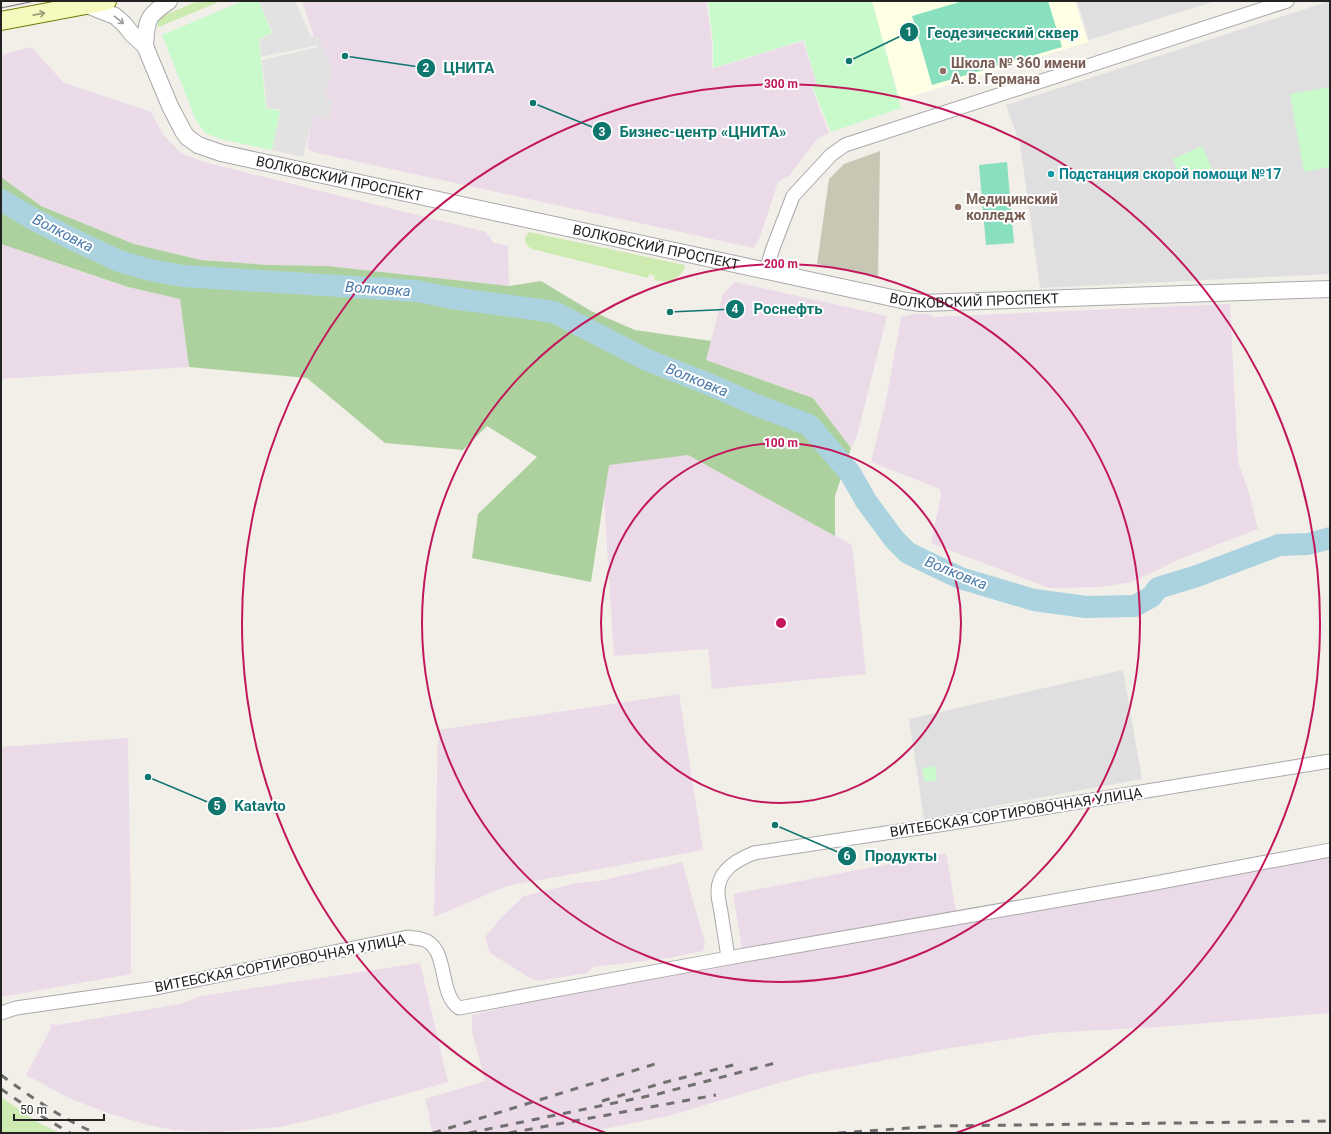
<svg xmlns="http://www.w3.org/2000/svg" width="1331" height="1134" font-family="Roboto,sans-serif">
	<style>
		.residential { fill: #e0dfdf }
		.industrial { fill: #ebdbe8 }
		.education { fill: #ffffe5 }
		.construction { fill: #c7c7b4 }
		.grass { fill: #cdebb0 }
		.forest { fill: #add19e }
		.park { fill: #c8facc }
		.pitch { fill: #88e0be }
		.parking { fill: #e2e2e2 }
		.lines { fill: none; stroke-linecap: round; stroke-linejoin: round }
		.river { stroke: #aad3df; stroke-width: 22 }
		.minor-casing { stroke: #a9a9a9; stroke-width: 15 }
		.tertiary-casing { stroke: #a9a9a9; stroke-width: 18 }
		.secondary-casing { stroke: #707d05; stroke-width: 20 }
		.minor { stroke: #fff; stroke-width: 13 }
		.tertiary { stroke: #fff; stroke-width: 16 }
		.secondary { stroke: #f7fabf; stroke-width: 18 }
		.tram { stroke: #707070; stroke-width: 1 }
		.rail { stroke: #707070; stroke-width: 3; stroke-dasharray: 8 8; stroke-linecap: butt }
		.oneway { stroke: #979978 }
		.oneway2 { stroke: #9c9c9c }
		.ring { fill: none; stroke: #c2185b; stroke-width: 2 }
		.education-dot { fill: #8d6e63; stroke: #fff; stroke-width: 1.5 }
		.culture-dot { fill: #0f9aa8; stroke: #fff; stroke-width: 1.5 }
		.labels { text-anchor: middle; stroke-width: 4; stroke-linejoin: round; paint-order: stroke }
		.education-label { font-size: 14px; font-weight: bold; fill: #785e54; stroke: #fff; text-anchor: start }
		.culture-label { font-size: 14px; font-weight: bold; fill: #0d838f; stroke: #fff; text-anchor: start }
		.street-label { font-size: 14px; fill: #222; stroke: #fff }
		.water-label { font-size: 15px; font-style: italic; fill: #4a7aab; stroke: #fff }
		.centre { fill: #c2185b; stroke: #fff; stroke-width: 2 }
		.ring-label { font-size: 12px; text-anchor: middle; font-weight: bold; fill: #c2185b; stroke: #fff; stroke-width: 4; stroke-linejoin: round; paint-order: stroke }
		.leader { fill: none; stroke: #0f766e; stroke-width: 1.5 }
		.callout-dot { fill: #0f766e; stroke: #fff; stroke-width: 1.5 }
		.mark-label { font-size: 12px; text-anchor: middle; font-weight: bold; fill: #fff }
		.callout-label { font-size: 15px; text-anchor: middle; font-weight: bold; fill: #0f766e; stroke: #fff; stroke-width: 4; stroke-linejoin: round; paint-order: stroke }
	</style>
	<rect width="100%" height="100%" fill="#f2efe9"/>
	<g class="residential">
		<polygon points="1077,1 1216,1 1089,40"/>
		<polygon points="1330,1 1330,274 1040,288 1020,144 1006,105"/>
		<polygon points="1123,670 1142,779 924,819 909,719"/>
	</g>
	<g class="industrial">
		<polygon points="302,1 706,1 712,42 712,69 803,41 817,85 811,86 829,133 818,138 789,176 778,182 760,237 754,248 313,152 307,148 322,60"/>
		<polygon points="31,47 64,83 151,112 164,136 181,153 204,162 486,232 494,243 508,246 509,286 327,266 269,265 201,260 134,244 41,206 1,177 1,55"/>
		<polygon points="1,244 128,287 180,299 189,367 1,379"/>
		<polygon points="735,282 887,316 857,436 851,448 813,398 706,360 723,294"/>
		<polygon points="1230,304 1238,462 1250,496 1258,529 1180,559 1132,582 1100,587 1049,588 931,543 941,495 940,489 871,462 887,396 901,317 913,314 930,314 933,317"/>
		<polygon points="600,436 688,455 852,545 866,674 712,689 708,649 614,656"/>
		<polygon points="679,694 703,850 507,886 434,917 438,730"/>
		<polygon points="128,738 131,919 131,974 1,997 1,747"/>
		<polygon points="946,853 958,922 1330,854 1330,1013 1158,1027 1049,1033 950,1048 806,1075 668,1116 582,1133 432,1133 428,1111 425,1099 485,1081 472,1032 472,1015 544,999 744,961 733,894"/>
		<polygon points="682,862 705,943 703,951 668,958 593,967 587,973 538,981 530,978 490,953 485,937 501,918 524,896 577,883 599,881"/>
		<polygon points="420,963 448,1082 417,1091 323,1117 280,1127 217,1132 174,1130 148,1125 108,1113 71,1099 26,1075 50,1030 51,1024 57,1025 180,1004 201,996"/>
	</g>
	<polygon class="education" points="872,1 1075,1 1088,42 900,100"/>
	<polygon class="construction" points="880,151 878,277 817,264 829,179 844,164"/>
	<g class="grass">
		<polygon points="198,1 221,1 159,27 156,22 162,16"/>
		<path d="M529,232L685,265V267C679,281 668,283 654,280L655,276L649,274L648,278L532,249C524,245 523,238 529,232Z"/>
		<polygon points="1,1097 37,1122 59,1133 1,1133"/>
	</g>
	<polygon class="forest" points="1,177 41,206 134,244 201,260 269,265 327,266 509,286 541,281 591,311 635,330 711,341 706,360 813,398 851,448 835,496 835,536 688,455 609,465 591,582 472,558 478,514 537,457 487,426 463,450 385,443 307,378 189,367 180,299 128,287 1,244"/>
	<g class="park">
		<polygon points="243,1 259,1 272,33 259,39 266,108 280,111 272,150 220,139 205,133 196,120 162,35"/>
		<polygon points="708,1 872,1 901,108 831,132 812,86 817,85 804,40 713,68 713,42"/>
		<polygon points="1330,87 1330,167 1304,172 1290,94"/>
		<polygon points="1202,146 1212,169 1204,174 1179,175 1173,159"/>
		<polygon points="935,766 937,780 925,782 922,768"/>
	</g>
	<g class="pitch">
		<polygon points="963,1 1048,1 1062,47 932,85 912,16"/>
		<polygon points="1007,162 1014,243 986,245 979,165"/>
	</g>
	<g class="parking">
		<polygon points="259,1 295,1 311,37 319,36 323,44 261,57 260,39 273,33"/>
		<polygon points="323,46 332,67 325,99 333,101 329,120 313,116 303,157 272,150 281,110 267,108 262,60"/>
	</g>
	<g class="lines">
		<polyline class="river" points="1,200 35,220 68,237 119,261 150,270 183,276 416,291 452,298 554,312 647,360 711,385 756,405 809,425 850,473 866,501 894,539 908,553 960,578 1034,600 1086,607 1135,606 1151,597 1158,588 1197,576 1279,545 1308,544 1330,538"/>
		<g class="minor-casing">
			<g id="minor">
				<polyline points="766,270 773,248 793,196 831,155 845,145 1287,1"/>
				<path d="M728,958C726,942 723,927 721,912C720,906 718,899 718,893C717,871 736,860 754,853L945,824L1330,761"/>
				<path d="M1,1013L16,1008L156,988L408,937C412,938 417,938 421,939C450,945 437,993 459,1008L728,958L1145,885L1330,850"/>
			</g>
		</g>
		<g class="tertiary-casing">
			<g id="tertiary">
				<path id="s1" d="M87,5L115,16L124,24L132,34L145,46L170,106L183,131L187,137L198,145L221,153L906,301L921,303L1330,289"/>
				<path d="M145,46C147,19 146,17 169,1"/>
			</g>
		</g>
		<g class="secondary-casing">
			<polyline id="secondary" points="1,21 107,1"/>
		</g>
		<use href="#minor" class="minor"/>
		<use href="#tertiary" class="tertiary"/>
		<use href="#secondary" class="secondary"/>
		<polyline class="tram" points="1,8 35,1"/>
		<g class="rail">
			<path d="M1,1075C31,1097 61,1118 95,1133"/>
			<polyline points="1,1089 33,1111 70,1133"/>
			<polyline points="602,1101 666,1082 741,1063"/>
			<polyline points="433,1133 655,1064"/>
			<polyline points="469,1133 658,1094 779,1062"/>
			<polyline points="509,1133 716,1095"/>
			<polyline points="838,1133 939,1126 1330,1121"/>
		</g>
	</g>
	<defs><path id="oneway-shaft" d="M-6 0H5M1.5-3L5.5 0L1.5 3" fill="none" stroke-width="1.6" stroke-linecap="round" stroke-linejoin="round"/></defs>
	<use class="oneway" href="#oneway-shaft" transform="translate(39 14) rotate(-11)"/>
	<use class="oneway2" href="#oneway-shaft" transform="translate(119 20) rotate(39)"/>
	<g class="ring">
		<circle cx="781" cy="623" r="180"/>
		<circle cx="781" cy="623" r="359"/>
		<path d="M606 1133A539 539 0 1 1 956 1133"/>
	</g>
	<g class="education-dot">
		<circle cx="943" cy="71" r="4"/>
		<circle cx="958" cy="207" r="4"/>
	</g>
	<circle class="culture-dot" cx="1051" cy="174" r="4"/>
	<g class="labels">
		<g class="education-label">
			<text x="951" y="68">Школа № 360 имени<tspan x="951" dy="16">А. В. Германа</tspan></text>
			<text x="966" y="204">Медицинский<tspan x="966" dy="16">колледж</tspan></text>
		</g>
		<g class="culture-label">
			<text x="1059" y="179">Подстанция скорой помощи №17</text>
		</g>
		<g class="street-label">
			<text dy="5" stroke="none"><textPath href="#s1" startOffset="332">ВОЛКОВСКИЙ ПРОСПЕКТ</textPath></text>
			<text dy="5" stroke="none"><textPath href="#s1" startOffset="656">ВОЛКОВСКИЙ ПРОСПЕКТ</textPath></text>
			<text dy="5" stroke="none"><textPath href="#s1" startOffset="980">ВОЛКОВСКИЙ ПРОСПЕКТ</textPath></text>
			<text transform="translate(1016 812) rotate(-9)" y="5">ВИТЕБСКАЯ СОРТИРОВОЧНАЯ УЛИЦА</text>
			<text transform="translate(280 963) rotate(-11)" y="5">ВИТЕБСКАЯ СОРТИРОВОЧНАЯ УЛИЦА</text>
		</g>
		<g class="water-label">
			<text transform="translate(63 233) rotate(27)" y="5">Волковка</text>
			<text transform="translate(378 289) rotate(4)" y="5">Волковка</text>
			<text transform="translate(697 380) rotate(22)" y="5">Волковка</text>
			<text transform="translate(956 573) rotate(22)" y="5">Волковка</text>
		</g>
	</g>
	<circle cx="781" cy="623" r="6" class="centre"/>
	<g class="ring-label">
		<text x="781" y="88">300 m</text>
		<text x="781" y="268">200 m</text>
		<text x="781" y="447">100 m</text>
	</g>
	<path class="leader" d="M849 61L909 32M345 56L426 68M533 103L602 131M670 312L735 309M148 777L217 806M775 825L847 856"/>
	<g class="callout-dot">
		<circle cx="849" cy="61" r="4"/>
		<circle cx="345" cy="56" r="4"/>
		<circle cx="533" cy="103" r="4"/>
		<circle cx="670" cy="312" r="4"/>
		<circle cx="148" cy="777" r="4"/>
		<circle cx="775" cy="825" r="4"/>
		<circle cx="909" cy="32" r="10"/>
		<circle cx="426" cy="68" r="10"/>
		<circle cx="602" cy="131" r="10"/>
		<circle cx="735" cy="309" r="10"/>
		<circle cx="217" cy="806" r="10"/>
		<circle cx="847" cy="856" r="10"/>
	</g>
	<g class="mark-label">
		<text x="909" y="36">1</text>
		<text x="426" y="72">2</text>
		<text x="602" y="136">3</text>
		<text x="735" y="313">4</text>
		<text x="217" y="810">5</text>
		<text x="847" y="860">6</text>
	</g>
	<g class="callout-label">
		<text x="1003" y="38">Геодезический сквер</text>
		<text x="469" y="73">ЦНИТА</text>
		<text x="703" y="137">Бизнес-центр «ЦНИТА»</text>
		<text x="788" y="314">Роснефть</text>
		<text x="260" y="811">Katavto</text>
		<text x="901" y="861">Продукты</text>
	</g>
	<rect width="1331" height="1134" fill="none" stroke="#222222" stroke-width="4"/>
	<path d="M14 1114v6h90v-6" fill="none" stroke="#222222" stroke-width="2"/>
	<text x="20" y="1114" font-size="12" fill="#222222" stroke="#ffffff" stroke-width="3" paint-order="stroke">50 m</text>
</svg>
